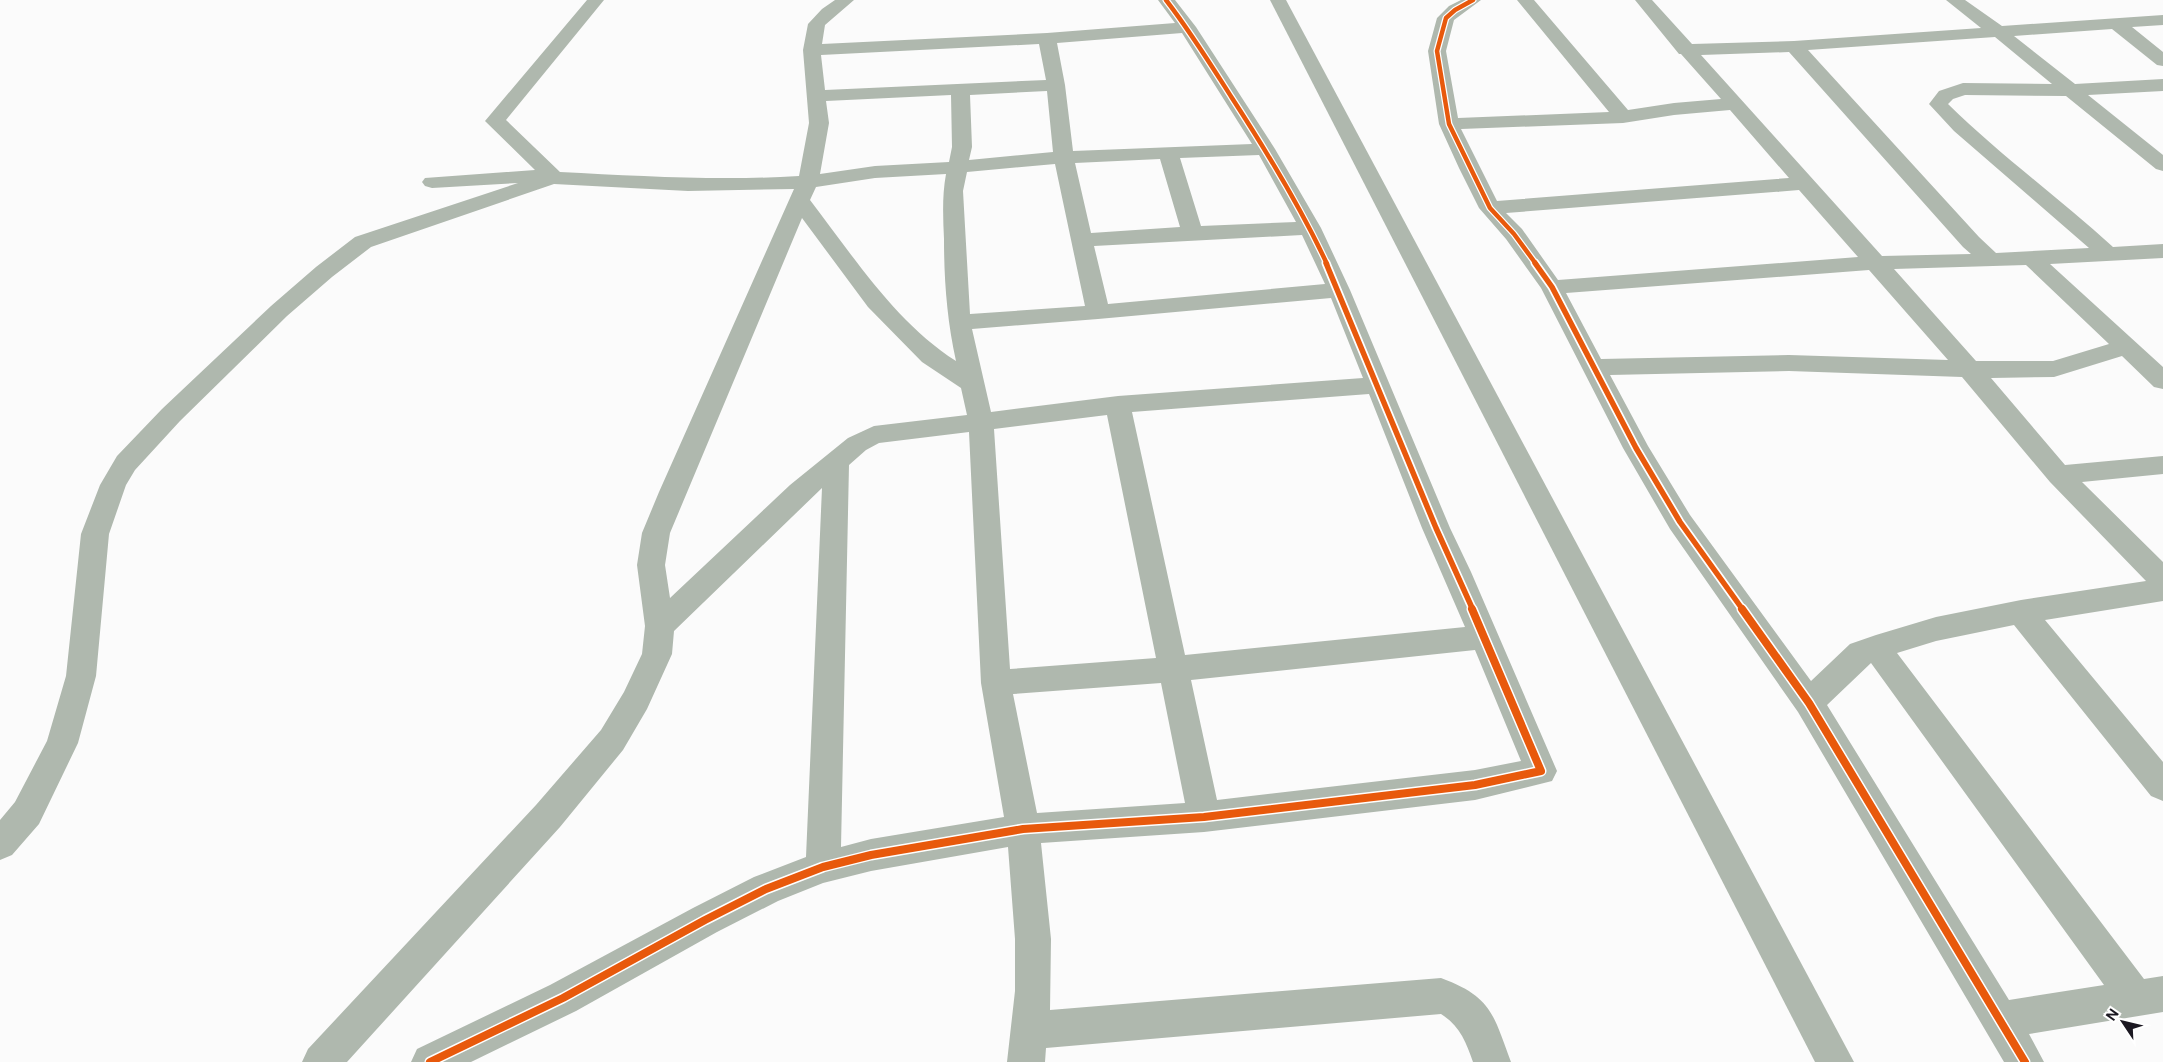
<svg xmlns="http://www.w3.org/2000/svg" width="2163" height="1062" font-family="'Public Sans',sans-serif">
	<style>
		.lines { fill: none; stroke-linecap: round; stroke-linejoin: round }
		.street { fill: #afb8ae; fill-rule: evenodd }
		.cycleway-far2-casing { stroke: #fff; stroke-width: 7 }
		.cycleway-far1-casing { stroke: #fff; stroke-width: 9 }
		.cycleway-casing { stroke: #fff; stroke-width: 11 }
		.cycleway-far2 { stroke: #e8590c; stroke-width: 4.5 }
		.cycleway-far1 { stroke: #e8590c; stroke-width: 5.5 }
		.cycleway { stroke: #e8590c; stroke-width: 8 }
	</style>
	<rect width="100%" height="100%" fill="#fbfbfb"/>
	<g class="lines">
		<g class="street">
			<path d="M587,0H604L506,120L560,172C640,176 719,181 799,176L809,123L803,50L808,24L822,9L835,0H854L825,25L822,44L1047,33L1175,23L1158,0H1175L1196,27L1275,149L1321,228L1350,290L1450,528L1471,572L1557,771L1552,781L1475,800L1204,832L1041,843L1051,939L1050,1010L1441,978C1492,997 1493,1014 1511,1062H1473C1466,1042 1460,1026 1441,1014L1046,1048L1045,1062H1007L1015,991V939L1008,847L871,871L823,883L778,901L717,932L576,1011L471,1062H411L417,1049L550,985L693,908L754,877L806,857L822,488L674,631L672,654L647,709L623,750L560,827L347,1062H302L308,1049L536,805L601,730L624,692L642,654L645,626L637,565L642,533L659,492L794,189L688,191L554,184L371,247L332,277L287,316L180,421L135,470L126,485L109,534L96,676L78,743L39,824L12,855L0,860V820L15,802L47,741L66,676L81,534L100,485L117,456L162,409L271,306L316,267L355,237L518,183L432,188L425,186L422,182L425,178L535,170L485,121ZM1182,33L1252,144L1073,151L1065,85L1057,43ZM1039,44L1046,80L825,90L821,55ZM1047,91L1053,152L969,160L972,147L970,95ZM951,95L952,147L949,162L875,166L820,174L829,123L826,101ZM1259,155L1296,222L1201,226L1180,158ZM1160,159L1180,227L1091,233L1075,163ZM1055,164L1085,306L970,314L963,191L967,172ZM946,174C942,196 943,217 944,239C944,281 947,320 956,361C896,323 853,256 810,200L816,187L875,178ZM802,218L868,307L922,362L961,388L967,415L874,426L848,438L790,485L670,598L665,565L670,533ZM1302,235L1325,284L1108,304L1094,246ZM1331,298L1363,378L1118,396L991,412L972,329L1098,319ZM1369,394L1422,528L1465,627L1185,655L1132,412ZM1107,415L1156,658L1010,669L994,429ZM969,432L981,683L1004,817L871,839L841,847L849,465L866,450L879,443ZM1475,650L1521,761L1475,770L1217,800L1191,680ZM1161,683L1185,803L1037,813L1013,694Z"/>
			<polygon points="1270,0 1286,0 1854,1062 1815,1062"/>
			<path d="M1461,0H1481L1454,20L1446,51L1458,118L1609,112L1517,0H1534L1628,110L1674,103L1721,99L1681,54H1679L1635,0H1652L1692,44L1794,41L1981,28L1946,0H1965L2002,26L2163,15V25L2132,27L2163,52V66L2157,65L2112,29L2014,36L2075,84L2163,79V91L2088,95L2163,155V171L2156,169L2066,96L1965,95L1953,99L1948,104C2000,155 2059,198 2113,247L2163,244V258L2050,264L2163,367V389L2154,387L2122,356L2054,377L1991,378L2065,465L2163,456V474L2082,482L2163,562V601L2045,620L2163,762V801L2151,796L2014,625L1936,641L1897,653L2144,979L2163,976V1012L2029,1034L2044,1062H2004L1798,712L1670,529L1623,448L1541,288L1506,239L1479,208L1459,168L1439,124L1428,51L1437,18L1449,6ZM1995,37L2052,84L1963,83L1939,91L1929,104L1954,131L2089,248L1996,253L1979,237L1808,50ZM1789,52L1963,247L1971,254L1882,256L1701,55ZM1730,110L1789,178L1497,201L1461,129L1623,123L1674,115ZM1799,190L1858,257L1558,280L1522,229L1506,213ZM2026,265L2109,344L2053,361H1976L1894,269ZM1869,270L1948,360L1789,355L1601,359L1566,293ZM1789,371L1962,377L2050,482L2146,581L2021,600L1936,617L1876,635L1850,644L1811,681L1690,515L1648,446L1610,375ZM1871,663L2104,985L2009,1000L1827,705Z"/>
		</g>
		<g class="cycleway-far2-casing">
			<g id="cycleway-far2">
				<path d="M1166,0C1190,31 1211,65 1232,98C1267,152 1300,206 1327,264"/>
				<polyline points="1473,0 1455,10 1446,18 1437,51 1449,124 1490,208 1514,234 1536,264"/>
			</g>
		</g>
		<g class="cycleway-far1-casing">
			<g id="cycleway-far1">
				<polyline points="1326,263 1436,528 1473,610"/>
				<polyline points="1535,263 1552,287 1636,448 1680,522 1743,610"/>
			</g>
		</g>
		<g class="cycleway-casing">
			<g id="cycleway">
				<polyline points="1742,609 1809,703 2025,1062"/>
				<polyline points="430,1062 563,998 705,920 766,889 823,867 871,855 1023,829 1204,817 1475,785 1541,771 1472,609"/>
			</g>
		</g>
		<use href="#cycleway-far2" class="cycleway-far2"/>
		<use href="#cycleway-far1" class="cycleway-far1"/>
		<use href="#cycleway" class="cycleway"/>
	</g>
	<g transform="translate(2123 1022) rotate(305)" stroke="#ffffff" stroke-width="4" paint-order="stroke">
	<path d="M0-4L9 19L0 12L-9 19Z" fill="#1b1821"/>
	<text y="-8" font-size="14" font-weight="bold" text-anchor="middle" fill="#1b1821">N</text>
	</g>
</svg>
